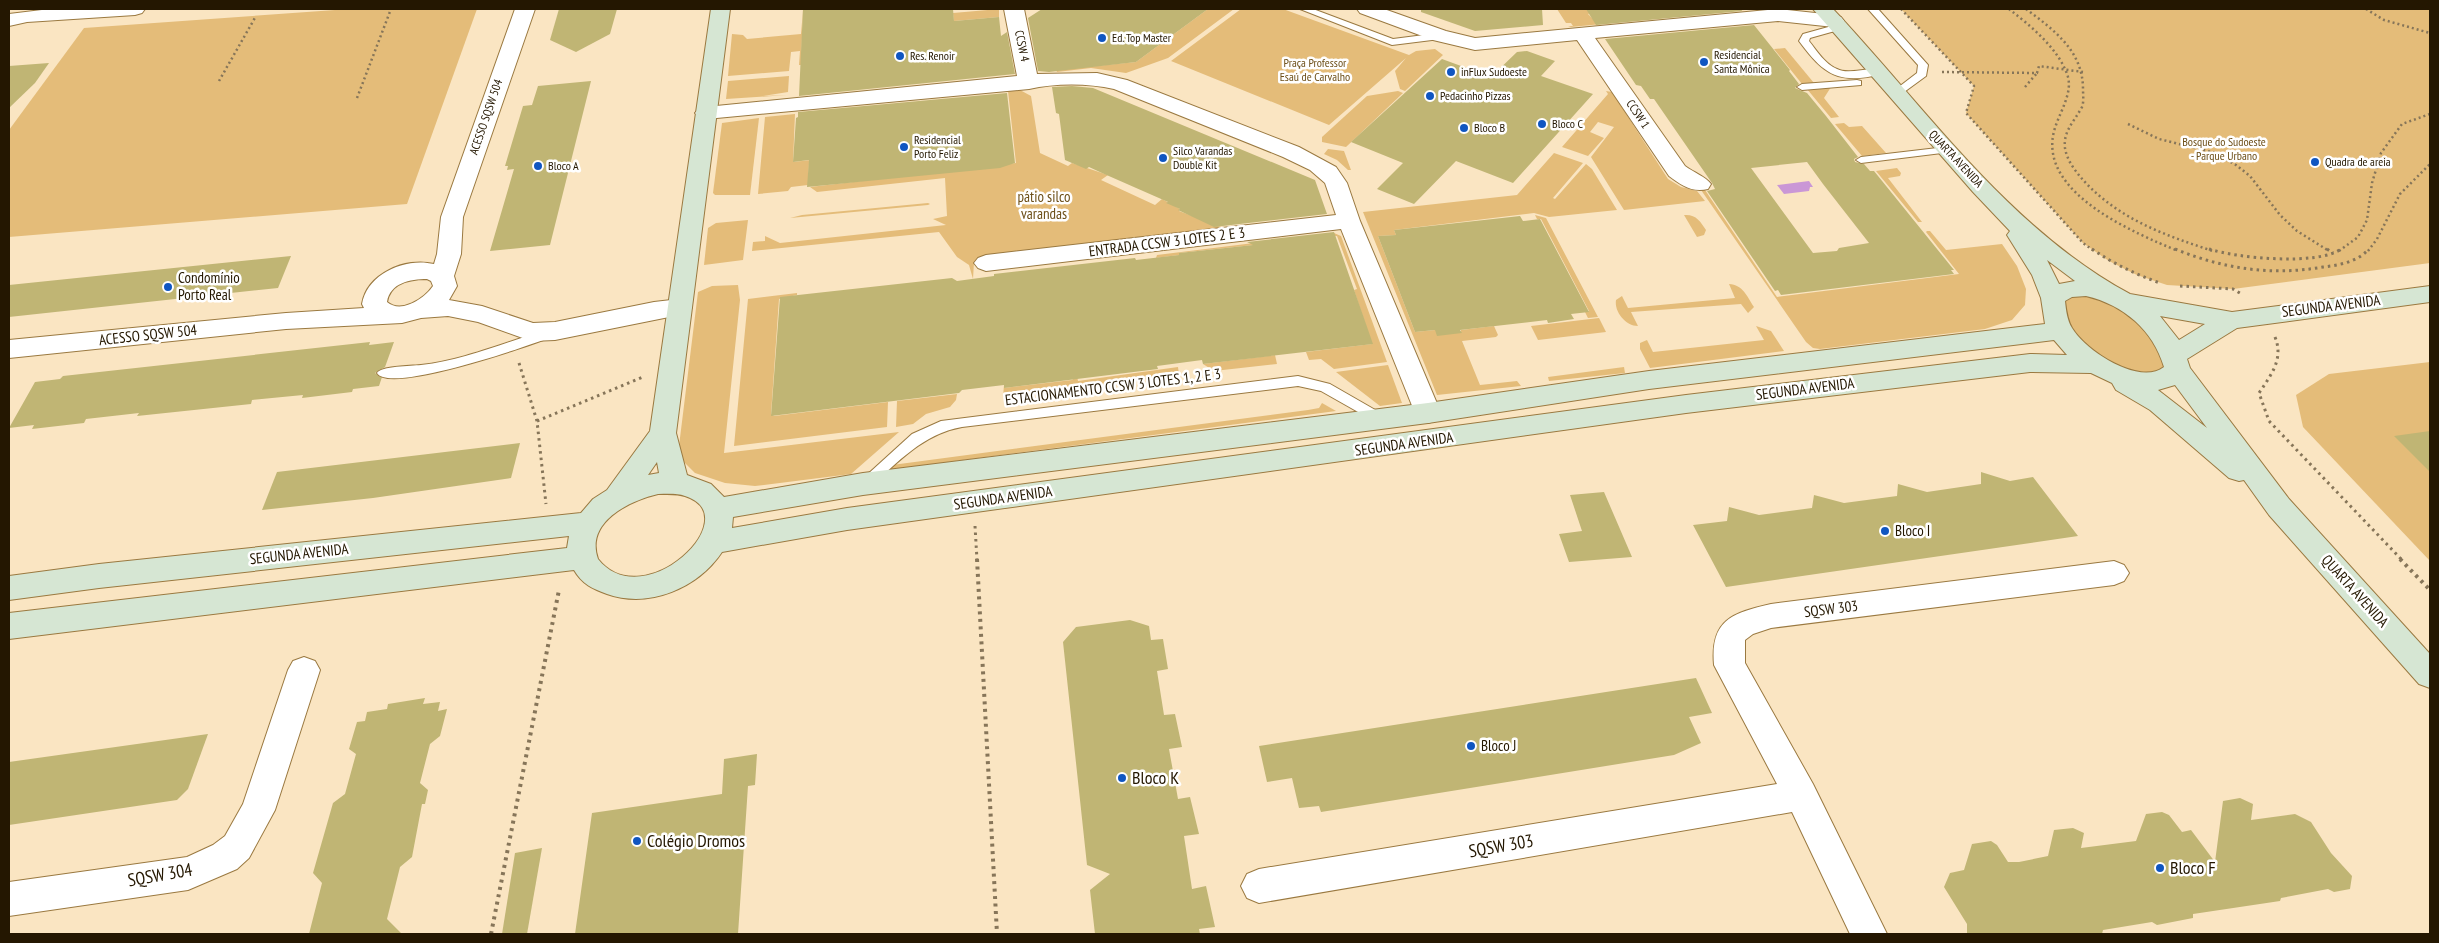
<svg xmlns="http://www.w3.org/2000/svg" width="2439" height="943" font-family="'PT Sans Narrow',sans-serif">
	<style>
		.green { fill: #e4bc79 }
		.water { fill: #ca97d6 }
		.building { fill: #c0b574; fill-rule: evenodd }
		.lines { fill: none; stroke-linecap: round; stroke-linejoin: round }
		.lane-casing { stroke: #9a7940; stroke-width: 2 }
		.street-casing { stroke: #9a7940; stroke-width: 2 }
		.secondary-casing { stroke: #9a7940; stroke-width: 2 }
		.path-far2 { stroke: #867559; stroke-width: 2.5; stroke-dasharray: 2 3; stroke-linecap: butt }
		.path-far1 { stroke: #867559; stroke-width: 3; stroke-dasharray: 2.5 4; stroke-linecap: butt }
		.path { stroke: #867559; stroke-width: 4; stroke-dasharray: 3 4.5; stroke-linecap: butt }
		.lane { fill: #fff; fill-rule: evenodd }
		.street { fill: #fff; fill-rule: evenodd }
		.secondary { fill: #d6e6d3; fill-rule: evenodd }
		.poi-dot { fill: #1056c1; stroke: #fff; stroke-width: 2 }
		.labels { text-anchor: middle; stroke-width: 5; stroke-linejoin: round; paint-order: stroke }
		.far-poi-label { font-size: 12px; fill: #241701; stroke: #fff; text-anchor: start }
		.far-street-label { font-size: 12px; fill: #241701; stroke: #fff }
		.far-park-label { font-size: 12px; fill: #6d4f18; stroke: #fff }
		.park-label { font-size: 15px; fill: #6d4f18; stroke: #fff }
		.street-label { font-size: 15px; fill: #241701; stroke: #fff }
		.poi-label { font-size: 15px; fill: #241701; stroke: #fff; text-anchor: start }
		.near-poi-label { font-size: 18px; fill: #241701; stroke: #fff; text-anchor: start }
		.near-street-label { font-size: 18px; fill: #241701; stroke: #fff }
	</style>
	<rect width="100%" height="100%" fill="#fae5c2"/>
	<g class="green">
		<polygon points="349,9 477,9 407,204 9,237 9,130 84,28"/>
		<polygon points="999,9 999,17 954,21 953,13"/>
		<polygon points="1208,9 1234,9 1168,58 1126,73 1091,68 1057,72 1056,70 1136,62"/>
		<polygon points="1241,9 1283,9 1409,55 1416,51 1435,49 1443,55 1405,91 1400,89 1395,71 1406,58 1329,125 1171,61"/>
		<polygon points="1557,9 1588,9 1591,13 1588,14 1595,21 1721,9 1755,9 1571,27 1568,26 1573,26 1571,23 1566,23"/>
		<polygon points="1901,9 2430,9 2430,263 2233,289 2167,285 2137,275 2109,261 2083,243 1966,113 1974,86"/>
		<polygon points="803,10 801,65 799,65 800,51 791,52 789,71 728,76 732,34 743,35 747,39 801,34"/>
		<polygon points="1785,48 1814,83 1802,84 1774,49"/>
		<polygon points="789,76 788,92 763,96 787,95 726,99 728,81"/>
		<polygon points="1831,87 1824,98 1839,117 1831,118 1807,89"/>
		<polygon points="1020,90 1031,96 1040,153 1068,166 1072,163 1108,175 1101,180 1155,205 1162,199 1180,209 1179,211 1224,228 985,255 974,262 973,279 969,265 957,257 939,232 752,251 753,242 765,241 765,236 780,243 946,225 933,219 947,216 945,178 817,192 810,187 1016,163 1008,91"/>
		<polygon points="1398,91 1403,93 1346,147 1322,142 1322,137 1367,96"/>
		<polygon points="1606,91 1612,92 1668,179 1681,187 1697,191 1705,201 1624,210 1591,157 1614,127 1598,122 1590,132 1604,138 1588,156 1562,147 1608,94"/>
		<polygon points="795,114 793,162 811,160 809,163 808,185 791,187 788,191 758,194 765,117"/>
		<polygon points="759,118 750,195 715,195 713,193 722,123"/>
		<polygon points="1844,123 1849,127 1862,126 1886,153 1862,156 1835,124"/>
		<polygon points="1328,149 1344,151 1351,170 1348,170 1337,160 1324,154"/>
		<polygon points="1554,153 1583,163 1553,198 1555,199 1586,164 1592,169 1617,210 1549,217 1534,213 1394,230 1396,235 1378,236 1415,332 1435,330 1461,333 1461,330 1494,326 1498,335 1496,337 1462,341 1480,385 1517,381 1521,386 1437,395 1363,212 1517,195"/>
		<polygon points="1897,168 1901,173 1900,176 1888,178 1922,222 1918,222 1876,171"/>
		<polygon points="1701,190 1705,190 1777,297 1959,274 1926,232 1927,231 1930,231 1946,250 2002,244 2017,266 2026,289 2025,305 2012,320 1985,329 1820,349 1813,348 1806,342"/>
		<polygon points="928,203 930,204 928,205 790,218 802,215"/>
		<polygon points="1535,215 1546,218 1598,317 1588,318 1585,312 1589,311 1541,219 1537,219"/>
		<path d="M1684,215C1696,214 1700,221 1706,230L1704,235L1697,237Z"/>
		<polygon points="748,220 743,260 704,265 708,228 716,223"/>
		<polygon points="1334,233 1341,236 1387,362 1334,369 1321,359 1309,360 1306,352 1372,344 1354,290 1357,289 1337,236 1179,253 1179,255 1156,258 1157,255"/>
		<path d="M1729,284C1743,285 1747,296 1754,307L1748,313L1741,304L1631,312L1638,326C1626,326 1614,312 1616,300L1622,296L1628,308L1735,298Z"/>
		<polygon points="738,285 740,300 724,453 899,432 851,474 755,486 725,483 695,473 683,461 679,446 698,292 712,286"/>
		<polygon points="797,293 797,295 779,299 771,414 774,416 888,402 887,427 734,446 748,299"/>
		<polygon points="2080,293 2112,301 2153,333 2168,366 2152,374 2122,370 2078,343 2063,320 2061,304"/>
		<polygon points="1599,318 1606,332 1538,340 1531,326"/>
		<polygon points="1756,326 1771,331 1784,351 1650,368 1640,349 1640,343 1647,340 1653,352 1764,340"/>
		<polygon points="1275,355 1277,364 1214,371 1203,364"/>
		<polygon points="2430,362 2430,561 2303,427 2296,395 2329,374"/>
		<polygon points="1388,365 1402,403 1380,406 1336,372"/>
		<polygon points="1178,367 1179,375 1003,397 1004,385 1004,388 1072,380 1077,376 1078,381"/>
		<polygon points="1624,367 1625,373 1549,381 1548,377"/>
		<polygon points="957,394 956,400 950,407 926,414 913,424 896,427 897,401"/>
		<polygon points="1322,403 1336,411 887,470 892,465 1308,410 1319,408"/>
	</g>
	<polygon class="water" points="1809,181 1813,187 1810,187 1809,191 1784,194 1777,185"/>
	<g class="building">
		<polygon points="559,9 617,9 610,34 576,52 550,40"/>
		<polygon points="803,9 953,9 954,21 999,17 1001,36 1007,32 1015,74 799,96"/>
		<polygon points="1042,9 1208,9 1136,62 1049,72 1038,71 1028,18"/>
		<polygon points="1421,9 1542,9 1543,25 1475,31 1421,12"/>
		<polygon points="1586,9 1741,9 1742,11 1596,25"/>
		<path d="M1754,25L1790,70L1789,71L1799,84L1795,88L1807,93L1826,116L1858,157L1854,159L1855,162L1864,164L1870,171H1874L1954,270H1951L1954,274L1781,295L1778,290L1775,291L1707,191L1715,189L1712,183L1654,99H1650L1641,86L1636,85L1605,39ZM1807,162L1823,184L1869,243L1839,248L1837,251L1813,253L1751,168Z"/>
		<polygon points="1527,51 1555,61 1541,76 1593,94 1513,183 1456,161 1414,204 1377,189 1403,163 1351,142 1442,59 1491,77 1517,52"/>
		<polygon points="49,63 35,83 9,108 9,66"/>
		<polygon points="591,81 550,245 490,251 514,169 507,170 508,166 505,166 523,106 532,105 538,86"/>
		<polygon points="1072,86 1093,88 1315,180 1327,214 1214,227 1178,210 1180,209 1166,203 1168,202 1102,173 1089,167 1086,169 1065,160 1059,114 1056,113 1052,87"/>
		<polygon points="1007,93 1015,163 1000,168 807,187 809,160 793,162 796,118 798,117 798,112"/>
		<polygon points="1520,216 1523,221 1540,219 1589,312 1571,314 1574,319 1548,323 1547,320 1460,330 1462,333 1437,336 1435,330 1415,332 1378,236 1396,235 1394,230"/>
		<polygon points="1334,232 1373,344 1203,364 1202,360 1157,366 1158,369 1004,388 1004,385 962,390 959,393 771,416 780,297 952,278 957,281 994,276 994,274 1135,258 1136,260 1179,255 1179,253 1253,245 1247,242"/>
		<polygon points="291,256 278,288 9,317 9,285"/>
		<polygon points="370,342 369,345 394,342 385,367 375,373 382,377 379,386 353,389 352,392 302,398 303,395 252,400 251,404 137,416 139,413 86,419 84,423 32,429 34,425 9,428 35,382 60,379 63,376"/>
		<polygon points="2430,431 2430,472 2394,436"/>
		<polygon points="520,443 511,478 373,498 262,510 277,472"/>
		<polygon points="1981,472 2010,481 2033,477 2078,536 1726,587 1693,525 1727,521 1729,507 1759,515 1812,508 1814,495 1844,503 1897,496 1898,484 1927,492 1981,484"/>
		<polygon points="1604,492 1632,557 1569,562 1559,534 1582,531 1570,495"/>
		<polygon points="1130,620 1149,626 1151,640 1163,639 1168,669 1157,671 1164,715 1175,714 1182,747 1169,749 1178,799 1190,797 1199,834 1184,836 1192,889 1206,886 1215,927 1199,929 1200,934 1095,934 1090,890 1110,874 1087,865 1063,642 1076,627"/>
		<polygon points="1696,678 1712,713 1689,717 1701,743 1674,755 1321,812 1319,806 1299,808 1292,778 1267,782 1259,746"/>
		<polygon points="425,698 423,704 440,702 438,711 447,709 440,736 430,744 420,783 428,790 425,804 422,804 412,857 400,867 387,919 402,934 309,934 322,883 313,873 333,803 345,794 356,754 349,749 357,722 365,721 367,712 387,709 388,704"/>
		<polygon points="208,734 188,789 177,800 9,825 9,762"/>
		<polygon points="757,754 755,785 748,786 738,934 575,934 592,813 722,794 724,759"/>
		<polygon points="2240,798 2253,804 2251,820 2295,814 2311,822 2331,853 2352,876 2350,889 2334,892 2328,889 2281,898 2280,901 2193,914 2193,918 2157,925 2152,922 2103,930 2102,934 1967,934 1967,924 1944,887 1950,873 1964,870 1972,844 1991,841 1997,845 2008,862 2019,862 2048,856 2054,830 2073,828 2084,833 2081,848 2136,841 2146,814 2162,812 2169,815 2182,832 2191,830 2215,862 2223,801"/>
		<polygon points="542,848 527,934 502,934 515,853"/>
	</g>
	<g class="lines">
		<g class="lane-casing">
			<g id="lane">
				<polygon points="1300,9 1313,9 1393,39 1440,33 1445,36 1440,39 1392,45"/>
				<polygon points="1868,9 1878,9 1928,65 1926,76 1900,95 1892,95 1891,93 1917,73 1918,65"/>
				<path d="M1839,24L1842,25V29L1810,38L1809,41C1817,51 1825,64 1837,69C1850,76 1874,64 1883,72L1882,74C1839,85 1824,75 1799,41L1803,34Z"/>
				<polygon points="1857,80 1861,81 1861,85 1802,90 1797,87 1802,84"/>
				<polygon points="1946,147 1950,148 1950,152 1861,163 1856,160 1861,157"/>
				<path d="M547,330L553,334L551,337C529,346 389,394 377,373C381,366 411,366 421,365C465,360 505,342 547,330Z"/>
				<path d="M1298,376L1330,384L1384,415L1386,418L1379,423L1374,421L1321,391L1298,386L962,427C923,434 898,462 869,488H859L857,484L912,434L941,421Z"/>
			</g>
		</g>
		<g class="street-casing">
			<g id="street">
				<polygon points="50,9 145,9 142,13 135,15 27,22 9,26 9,14"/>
				<path d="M515,9H535L463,217L461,254L454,276L457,286L449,300L482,306L533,323L555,322L654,302L680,299L689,301L692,307L689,313L555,340L531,341L478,322L448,316L421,318L402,323L286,329L9,358V340L286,313L364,308L362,304C367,274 405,257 434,264L437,254L441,217ZM427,279L431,281L433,286C424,299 401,314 387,302C390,283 410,279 427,279Z"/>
				<path d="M1004,9H1024L1037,74L1097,73L1127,80L1299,147L1336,167L1347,183L1360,221L1441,413L1437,420L1428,423L1419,420L1415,413L1341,229L986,271L978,268L974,263L978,258L986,255L1336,215L1325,183L1310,170L1283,157L1114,89C1088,83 1055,83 1029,89L706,119L699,117L695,113L699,109L706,107L1017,76Z"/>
				<path d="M1357,9H1384L1446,31L1475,38L1778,9L1834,15L1841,17L1844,21L1841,25L1834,27L1778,21L1595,38L1685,166C1693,172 1706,177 1711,184L1708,189C1692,193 1681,185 1669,176L1577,40L1475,50L1433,40L1360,13Z"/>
				<path d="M2114,561L2124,565L2129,573L2124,581L2114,585L1771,628L1753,634L1745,640V663L1813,784L1887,934H1850L1792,812L1259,903L1247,898L1241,886L1247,874L1259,869L1777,784L1714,665C1710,620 1732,613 1771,604Z"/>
				<polygon points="304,657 315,661 320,670 275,810 249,858 237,869 188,890 9,916 9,882 187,857 213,845 225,836 243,804 288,670 293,661"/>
			</g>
		</g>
		<g class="secondary-casing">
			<path id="secondary" d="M711,9H730L676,433L687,475L711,484L724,497L863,473L1428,403L1649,371L2045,324L2041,298L2032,275L2007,235L2010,231L1973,192L1813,9H1833C1926,108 2009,229 2130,294L2232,312L2430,286V302L2237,328L2187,359L2190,368L2289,499L2430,654V688L2419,684L2269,515L2244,480L2239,481L2229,478L2150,410L2116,390L2112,383L2091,373L2030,372L1686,413L847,530L722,552C698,588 649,609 607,594C593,589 582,584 574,570L9,639V613L567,548L569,536L99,588L9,600V576L99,564L581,513L593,499L607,490L650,431ZM2047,260L2075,281L2059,284ZM2086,296C2124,305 2153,330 2164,367C2139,386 2086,351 2072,328C2067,320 2066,310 2065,301L2072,297ZM2160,316L2205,324L2179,340ZM2054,340L2067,355L2030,354L1686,395L847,508L732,528L733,517L863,495L1428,423L1649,389ZM2175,385L2207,428L2158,390ZM657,462L659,473L648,475ZM658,494C667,494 677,493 685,496C749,516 644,617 598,559C585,522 629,501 658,494Z"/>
		</g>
		<g class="path-far2">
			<polyline points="1901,9 1974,86 1966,113 2083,243 2094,251"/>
			<path d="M2009,9C2031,26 2060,50 2068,77C2073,96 2056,117 2053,136C2043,195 2135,233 2178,251"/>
			<path d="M2026,9C2054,30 2083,51 2083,89C2083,95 2084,102 2082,107C2074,122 2063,131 2065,148C2067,161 2076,172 2084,181C2119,219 2164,235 2213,251"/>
			<polyline points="2366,9 2384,20 2430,33"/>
			<polyline points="1942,72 2037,73 2039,66 2083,72"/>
			<polyline points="219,81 256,16"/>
			<polyline points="2025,87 2037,73"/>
			<polyline points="357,98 391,9"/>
			<polyline points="2128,124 2159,139 2215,153 2236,165 2250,176 2280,215 2297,231 2329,251"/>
			<polyline points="2339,251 2358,237 2367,220 2372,183 2381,153 2402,124 2430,114"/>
			<polyline points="2368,251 2377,239 2400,194 2430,164"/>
		</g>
		<g class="path-far1">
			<path d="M2092,249C2114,264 2135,274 2160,283"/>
			<path d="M2175,249C2224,269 2272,276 2323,267C2340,265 2357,262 2369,249"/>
			<path d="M2209,249C2236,258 2318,266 2341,249"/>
			<polyline points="2327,249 2333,253"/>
			<polyline points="2180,286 2233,289 2243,295"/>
			<path d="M2275,337C2284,359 2271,375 2259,393L2269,421L2402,560"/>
			<polyline points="519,363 537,421 546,504"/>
			<polyline points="537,421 643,377"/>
			<polyline points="975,526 977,560"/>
		</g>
		<g class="path">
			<polyline points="977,559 997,934"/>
			<polyline points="2400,559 2430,590"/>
			<polyline points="491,934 559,590"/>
		</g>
		<use href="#lane" class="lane"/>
		<use href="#street" class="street"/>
		<use href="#secondary" class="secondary"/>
	</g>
	<g class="poi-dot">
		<circle cx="1102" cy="38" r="5"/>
		<circle cx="900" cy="56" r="5"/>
		<circle cx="1704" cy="62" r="5"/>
		<circle cx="1451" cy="72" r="5"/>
		<circle cx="1430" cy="96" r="5"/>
		<circle cx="1542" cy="124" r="5"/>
		<circle cx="1464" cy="128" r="5"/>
		<circle cx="904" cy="147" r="5"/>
		<circle cx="1163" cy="158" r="5"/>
		<circle cx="2315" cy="162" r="5"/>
		<circle cx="538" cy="166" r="5"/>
		<circle cx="168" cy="287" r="5"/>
		<circle cx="1885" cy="531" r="5"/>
		<circle cx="1471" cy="746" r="5"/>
		<circle cx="1122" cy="778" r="5"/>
		<circle cx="637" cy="841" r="5"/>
		<circle cx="2160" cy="868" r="5"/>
	</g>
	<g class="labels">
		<g class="far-poi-label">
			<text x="1112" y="42">Ed. Top Master</text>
			<text x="1714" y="59">Residencial<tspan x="1714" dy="14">Santa Mônica</tspan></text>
			<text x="910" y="60">Res. Renoir</text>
			<text x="1461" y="76">inFlux Sudoeste</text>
			<text x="1440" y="100">Pedacinho Pizzas</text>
			<text x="1552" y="128">Bloco C</text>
			<text x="1474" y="132">Bloco B</text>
			<text x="914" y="144">Residencial<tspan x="914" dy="14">Porto Feliz</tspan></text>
			<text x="1173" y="155">Silco Varandas<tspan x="1173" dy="14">Double Kit</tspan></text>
			<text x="2325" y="166">Quadra de areia</text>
			<text x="548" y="170">Bloco A</text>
		</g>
		<g class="far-street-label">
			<text transform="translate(1022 46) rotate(78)" y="4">CCSW 4</text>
			<text transform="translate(1638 114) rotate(56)" y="4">CCSW 1</text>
			<text transform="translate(486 117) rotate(-71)" y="4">ACESSO SQSW 504</text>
			<text transform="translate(1956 159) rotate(47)" y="4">QUARTA AVENIDA</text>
		</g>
		<g class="far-park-label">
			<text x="1315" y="67">Praça Professor<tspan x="1315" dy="14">Esaú de Carvalho</tspan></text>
			<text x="2224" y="146">Bosque do Sudoeste<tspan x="2224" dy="14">- Parque Urbano</tspan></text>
		</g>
		<g class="park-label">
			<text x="1044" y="202">pátio silco<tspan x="1044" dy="17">varandas</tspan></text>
		</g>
		<g class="street-label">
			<text transform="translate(1167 242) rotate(-7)" y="5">ENTRADA CCSW 3 LOTES 2 E 3</text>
			<text transform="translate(2331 306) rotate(-7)" y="5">SEGUNDA AVENIDA</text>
			<text transform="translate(148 335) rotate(-6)" y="5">ACESSO SQSW 504</text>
			<text transform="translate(1113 387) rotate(-7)" y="5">ESTACIONAMENTO CCSW 3 LOTES 1, 2 E 3</text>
			<text transform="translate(1805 389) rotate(-7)" y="5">SEGUNDA AVENIDA</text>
			<text transform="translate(1404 444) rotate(-8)" y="5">SEGUNDA AVENIDA</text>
			<text transform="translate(1003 498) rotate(-8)" y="5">SEGUNDA AVENIDA</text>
			<text transform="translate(299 554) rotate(-6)" y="5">SEGUNDA AVENIDA</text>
			<text transform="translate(2355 591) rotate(48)" y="5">QUARTA AVENIDA</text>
			<text transform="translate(1831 609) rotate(-7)" y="5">SQSW 303</text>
		</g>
		<g class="poi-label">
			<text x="178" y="283">Condomínio<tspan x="178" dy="17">Porto Real</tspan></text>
			<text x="1895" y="536">Bloco I</text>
			<text x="1481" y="751">Bloco J</text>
		</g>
		<g class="near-poi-label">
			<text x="1132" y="784">Bloco K</text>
			<text x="647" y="847">Colégio Dromos</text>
			<text x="2170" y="874">Bloco F</text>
		</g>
		<g class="near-street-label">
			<text transform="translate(1501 846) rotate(-10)" y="6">SQSW 303</text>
			<text transform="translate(160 875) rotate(-10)" y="6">SQSW 304</text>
		</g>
	</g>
	<rect width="2439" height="943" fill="none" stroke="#241701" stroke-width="20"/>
</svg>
